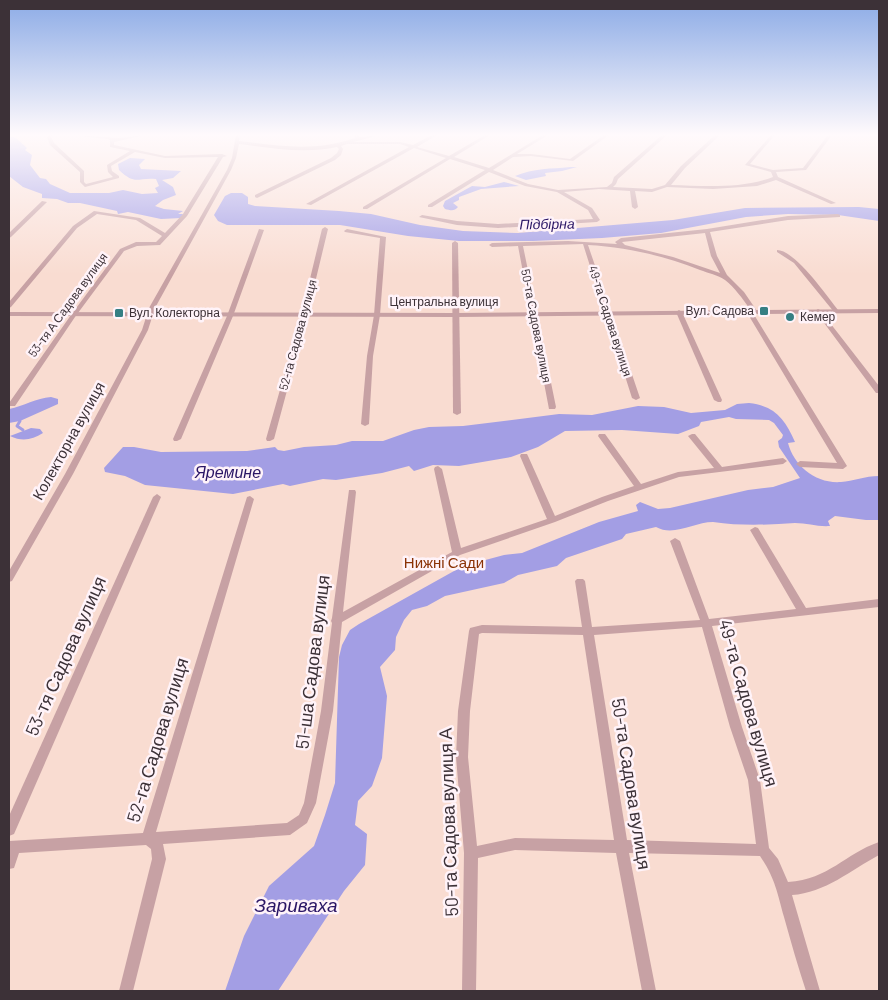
<svg xmlns="http://www.w3.org/2000/svg" width="888" height="1000" font-family="Barlow,sans-serif">
	<style>
		.green { fill: #f9dcd1 }
		.water { fill: #a39ee4 }
		.lines { fill: none; stroke-linecap: round; stroke-linejoin: round }
		.stream { stroke: #a39ee4; stroke-width: 3 }
		.minor { fill: #c7a1a4; fill-rule: evenodd }
		.tertiary { fill: #c7a1a4; fill-rule: evenodd }
		.poi-dot { fill: #367f83; stroke: #fff3f9; stroke-width: 2 }
		.labels { text-anchor: middle; stroke-width: 5; stroke-linejoin: round; paint-order: stroke }
		.far-street-label { font-size: 12px; fill: #3c3137; stroke: #fff3f9 }
		.far-poi-label { font-size: 12px; fill: #3c3137; stroke: #fff3f9; text-anchor: start }
		.far-water-label { font-size: 14px; font-style: italic; fill: #2a1565; stroke: #fff3f9 }
		.street-label { font-size: 15px; fill: #3c3137; stroke: #fff3f9 }
		.park-label { font-size: 15px; fill: #8a3205; stroke: #fff3f9 }
		.water-label { font-size: 16px; font-style: italic; fill: #2a1565; stroke: #fff3f9 }
		.near-street-label { font-size: 18px; fill: #3c3137; stroke: #fff3f9 }
		.near-water-label { font-size: 19px; font-style: italic; fill: #2a1565; stroke: #fff3f9 }
	</style>
	<rect width="100%" height="100%" fill="#fff3f9"/>
	<rect class="green" x="9" y="135" width="870" height="856"/>
	<g class="water">
		<path d="M9,136L16,138L27,148L25,150L32,155L30,165L40,178L46,179L50,184L70,193H109L123,190L142,194L158,193L155,188L159,186L156,179C137,177 136,186 119,170L118,164L130,158L145,159L139,165L141,169L181,171L173,178L162,180L173,187L176,195L163,200L155,206L164,209L183,211L178,214H183L181,218L161,219L128,212L118,214L117,211L80,203H68L57,199L42,198V194L23,187L9,176Z"/>
		<path d="M570,167H577L562,171L545,173L546,176L526,180L515,176C534,168 551,169 570,167Z"/>
		<path d="M504,182L519,186L481,189L459,197V200L453,203L458,207C454,212 450,210 445,209L443,206L445,201L472,186L485,187Z"/>
		<polygon points="231,193 242,193 248,197 248,204 255,206 339,211 371,214 420,225 463,231 518,233 673,220 745,208 859,207 879,209 879,221 838,215 788,214 746,217 661,233 602,238 533,241 459,241 408,236 340,225 227,225 218,221 214,215 225,196"/>
		<path d="M51,397L58,399V404L20,421L9,423V409C24,406 36,398 51,397Z"/>
		<path d="M749,403C775,406 785,419 795,442L788,443C794,466 816,484 841,482C853,481 865,476 879,476V520H866L835,516L828,521L830,526C818,527 807,523 795,523C768,525 740,526 713,522C694,522 674,537 656,527L626,534L622,539L566,558L557,566L518,575L504,583L445,596L427,606L412,610L404,620L396,637L395,650L380,667L387,696L382,758L372,786L358,801L355,825L367,834L365,865L344,891L278,991H225L244,936L269,886L314,846L325,815L335,783L339,657L342,645L350,630L359,624L463,566L504,555L522,553L599,522L638,511L636,505L640,502L658,509L670,508L748,490L773,487L800,478L779,447L778,441L782,438L783,435L774,423L769,420L736,419L729,417L701,422L699,426L678,434L622,430L565,431L538,447L511,457L459,466L433,465L414,471L409,466L382,473L336,480L323,479L290,486L283,484L233,494L145,485L125,476L105,472L104,468L123,447H134L161,452L247,451L275,447L278,450L284,451L304,447L336,445L352,441H383L414,430L429,427L463,426L559,414L592,415L638,406L664,407L691,413L725,410L737,404Z"/>
		<path d="M31,428L40,429L43,433C32,440 22,442 10,436Z"/>
	</g>
	<g class="lines">
		<polyline class="stream" points="20,421 17,426 23,430"/>
		<g class="minor">
			<path d="M49,135H53L51,137L54,143L84,171V182L86,184L113,177L108,172L107,165L130,151L110,147V140L108,139L68,135L109,137C120,140 133,135 145,135L114,142V145L165,156L222,154L227,156L223,157L187,216L160,245L137,246L124,251L75,317L15,406H9V403L71,315L120,249L136,242H156L162,236L136,220L97,214L77,228L11,307L9,308V302L73,226L94,211L140,218L165,233L183,214L218,157L165,158L135,152L111,166L112,171L119,176V178L85,187L80,182V172L50,145L47,137Z"/>
			<path d="M236,135H240L239,141C280,146 315,152 355,138V135H359V137L380,135L353,142H400L413,145L432,135H437L417,147L449,156L485,135H490L454,157L489,168L543,135H548L517,154H531L570,159L604,135H609L573,161L531,156L513,157L493,170L528,184L558,190L607,187L612,183L614,177L662,135H667L618,179L616,184L613,187L652,189L665,185L681,166L715,135H720L685,168L671,185C705,186 741,189 773,177L771,172L745,165L771,135H775L750,164L773,170L803,168L828,135H832L806,170L776,172L778,177L836,203L831,204L776,180L757,186L713,189L667,187L652,192L635,191L638,207L635,209L632,207L630,191L599,189L564,192L592,208L600,220L597,222L498,228L457,225L419,217L422,215L457,221L498,224L593,219L588,210L557,192L525,186L489,172L432,207H428V205L485,170L450,159L367,209H363V207L446,158L414,148L311,205L306,204L409,147L400,144H347L341,146L343,149L341,155L335,160L257,198L255,197V195L331,158L337,153L339,149L337,147C304,154 272,148 239,144L236,158L231,170L155,308L148,330L73,474L12,581L9,582V571L65,474L142,330L149,308L227,170L232,158Z"/>
			<polygon points="42,201 47,202 11,237 9,238 9,233"/>
			<path d="M838,214L840,215V217L788,220L710,232L717,256L727,275L744,292L757,311L753,313L847,466L843,469L800,467L796,464L800,461L837,463L746,311L750,309C742,298 735,288 725,280C718,275 708,273 700,270C664,256 627,247 588,245L640,398L636,400L632,398L583,244L523,246L556,407L555,409H549L518,246L492,247L489,245L492,243L568,241L617,244L615,242L621,238L707,229L788,216ZM705,233L711,256L720,273L673,257L625,245L622,242Z"/>
			<polygon points="325,227 328,229 307,316 274,439 270,441 267,441 266,439 301,316 322,229"/>
			<polygon points="259,229 264,230 233,316 181,439 177,441 174,441 173,439 227,316"/>
			<polygon points="347,229 386,237 380,315 373,356 369,424 365,426 361,424 367,356 374,315 380,238 345,232 344,231"/>
			<polygon points="455,241 458,243 461,413 457,415 453,413 452,243"/>
			<path d="M777,250C795,250 827,296 838,310V312H834L794,263L777,252Z"/>
			<polygon points="818,309 820,310 879,386 879,393 876,393 816,312 815,311"/>
			<polygon points="679,310 682,312 722,400 721,402 718,402 714,400 676,312"/>
			<polygon points="599,434 605,434 641,484 678,472 714,468 688,436 692,434 695,434 722,467 783,458 787,461 783,464 679,477 608,501 555,522 460,555 342,622 333,711 316,803 307,823 290,835 163,844 166,859 133,991 119,991 152,859 151,849 146,845 19,853 14,868 9,869 9,841 143,833 247,497 250,496 254,499 156,832 287,823 299,815 304,803 321,711 332,623 331,621 332,618 349,490 355,490 356,492 343,612 452,552 434,469 435,467 438,466 442,469 461,548 547,519 520,456 521,454 527,454 528,456 555,516 602,497 634,486 598,436"/>
			<polygon points="157,494 161,497 14,834 9,836 9,816 153,497"/>
			<path d="M755,527L758,528L806,608L879,599V607L712,626L742,727L760,780L769,848L778,859L788,882C830,879 844,854 879,842V855C851,870 825,893 792,895L820,991H806C798,967 791,942 784,917C777,892 775,878 760,856L629,853L656,991H642L616,853L515,850L478,858L476,991H462L464,853L456,757L458,711L469,631L470,628L482,625L582,627L575,581L577,579H583L585,581L592,627L700,620L670,541L675,538L680,541L709,619L796,609L750,530ZM702,627L730,727L748,780L756,844L627,840L594,635ZM482,633L583,635L614,840L515,838L477,846L468,757L470,711L479,634Z"/>
		</g>
		<polygon class="tertiary" points="879,309 879,313 456,317 9,316 9,312 456,313"/>
	</g>
	<linearGradient id="sky" x2="0" y2="1"><stop stop-color="#8cabe6"/><stop offset="0.49" stop-color="#fffafc"/><stop offset="1" stop-color="#fffafc" stop-opacity="0"/></linearGradient>
	<rect width="888" height="275" fill="url(#sky)"/>
	<g class="poi-dot">
		<rect x="759" y="306" width="10" height="10" rx="2.5"/>
		<rect x="114" y="308" width="10" height="10" rx="2.5"/>
		<circle cx="790" cy="317" r="5"/>
	</g>
	<g class="labels">
		<g class="far-street-label">
			<text x="444" y="306">Центральна вулиця</text>
			<text transform="translate(68 305) rotate(-54)" y="4">53-тя А Садова вулиця</text>
			<text transform="translate(610 321) rotate(72)" y="4">49-та Садова вулиця</text>
			<text transform="translate(536 326) rotate(79)" y="4">50-та Садова вулиця</text>
			<text transform="translate(298 335) rotate(-75)" y="4">52-га Садова вулиця</text>
		</g>
		<g class="far-poi-label">
			<text x="754" y="315" text-anchor="end">Вул. Садова</text>
			<text x="129" y="317">Вул. Колекторна</text>
			<text x="800" y="321">Кемер</text>
		</g>
		<g class="far-water-label">
			<text transform="translate(547 224) rotate(-1)" y="5">Підбірна</text>
		</g>
		<g class="street-label">
			<text transform="translate(69 441) rotate(-61)" y="5">Колекторна вулиця</text>
		</g>
		<g class="park-label">
			<text x="444" y="568">Нижні Сади</text>
		</g>
		<g class="water-label">
			<text x="228" y="478">Яремине</text>
		</g>
		<g class="near-street-label">
			<text transform="translate(66 656) rotate(-66)" y="6">53-тя Садова вулиця</text>
			<text transform="translate(313 662) rotate(-83)" y="6">51-ша Садова вулиця</text>
			<text transform="translate(748 703) rotate(74)" y="6">49-та Садова вулиця</text>
			<text transform="translate(158 740) rotate(-73)" y="6">52-га Садова вулиця</text>
			<text transform="translate(631 784) rotate(81)" y="6">50-та Садова вулиця</text>
			<text transform="translate(449 822) rotate(-92)" y="6">50-та Садова вулиця А</text>
		</g>
		<g class="near-water-label">
			<text x="296" y="912">Зариваха</text>
		</g>
	</g>
	<rect width="888" height="1000" fill="none" stroke="#3c3137" stroke-width="20"/>
</svg>
